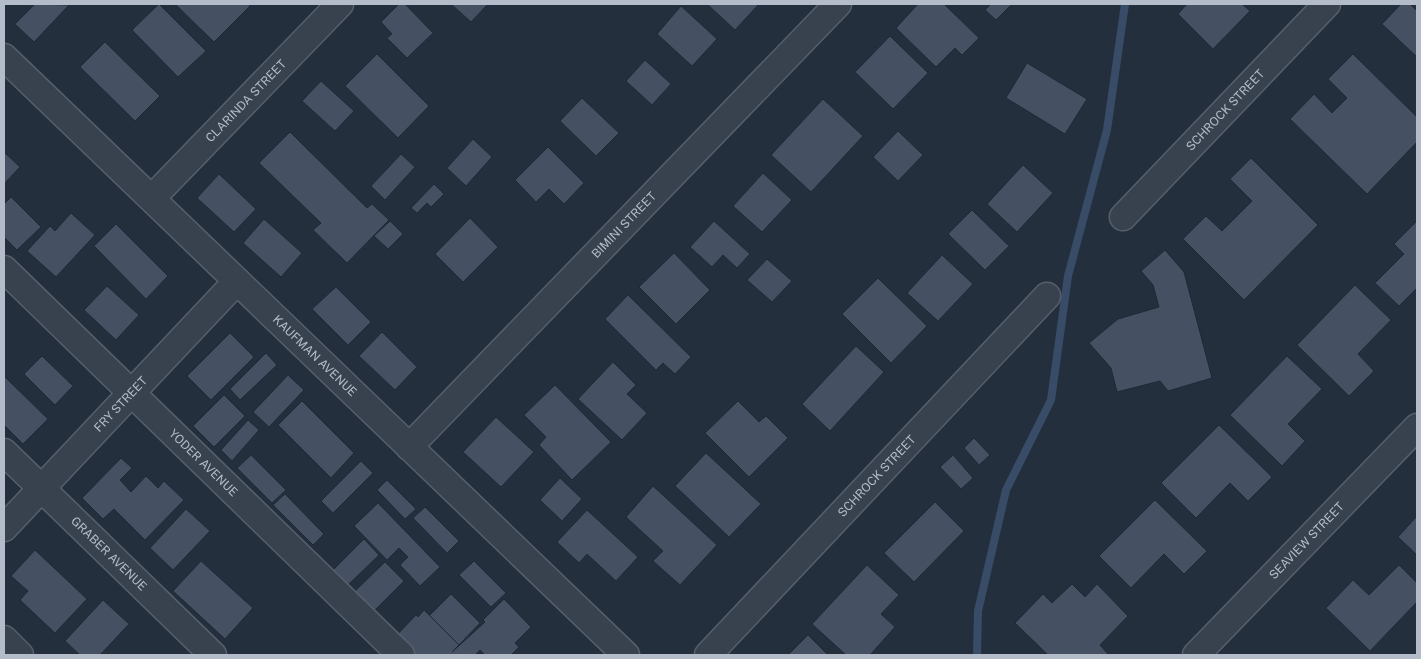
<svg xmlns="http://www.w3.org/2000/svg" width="1421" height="659" font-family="'Public Sans',sans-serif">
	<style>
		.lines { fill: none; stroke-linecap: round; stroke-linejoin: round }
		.stream { stroke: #394c67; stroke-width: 8 }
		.building { fill: #455162; stroke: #1f2835 }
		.street-casing { stroke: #565f6c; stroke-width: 29 }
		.street { stroke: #38414e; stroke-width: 26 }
		.labels { text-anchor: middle; stroke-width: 4.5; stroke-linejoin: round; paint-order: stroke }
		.street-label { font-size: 12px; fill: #b4bcc9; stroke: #1d2633 }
	</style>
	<rect width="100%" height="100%" fill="#242f3e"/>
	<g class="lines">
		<polyline class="stream" points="977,655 978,611 1006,490 1051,400 1068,276 1107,130 1125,4"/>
	</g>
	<g class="building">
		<polygon points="35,4 69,5 34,42 15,24"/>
		<polygon points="159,4 206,51 178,77 132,30"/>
		<polygon points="175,4 248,4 250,6 214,42"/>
		<polygon points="399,4 405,4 433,33 407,58 387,38 392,34 381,22"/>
		<polygon points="451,4 488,4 471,22"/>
		<polygon points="707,4 759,4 735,30"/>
		<polygon points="918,4 944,4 979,38 962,55 955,48 936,67 896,28"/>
		<polygon points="991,4 1012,4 996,20 985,10"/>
		<polygon points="1187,4 1242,4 1250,11 1213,49 1178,14"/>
		<polygon points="1401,4 1410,4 1417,11 1417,57 1382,24"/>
		<polygon points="681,6 717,39 692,66 657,34"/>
		<polygon points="890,36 928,73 893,109 855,72"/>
		<polygon points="105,42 160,96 135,121 80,67"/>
		<polygon points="377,54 429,106 398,138 345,86"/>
		<polygon points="1353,54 1417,117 1417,142 1367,194 1290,119 1314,94 1332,113 1347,98 1328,79"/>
		<polygon points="645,60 671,84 652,105 626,81"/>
		<polygon points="1027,63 1087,99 1065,134 1006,98"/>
		<polygon points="321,81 354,111 335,131 302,101"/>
		<polygon points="582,98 619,133 596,156 560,121"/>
		<polygon points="823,99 863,136 811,192 771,155"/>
		<polygon points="898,131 923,155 898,181 873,157"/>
		<polygon points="290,132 367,208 372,204 389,220 347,263 313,230 321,223 259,163"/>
		<polygon points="473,139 492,157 466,186 447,168"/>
		<polygon points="548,147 584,183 564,204 549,189 536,202 515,180"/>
		<polygon points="4,152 20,167 4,184"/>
		<polygon points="401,154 415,167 385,200 371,186"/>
		<polygon points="1251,158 1318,225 1244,300 1183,239 1206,216 1222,231 1252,201 1230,179"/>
		<polygon points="1023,165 1053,193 1017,232 987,204"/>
		<polygon points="763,173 792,200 762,232 733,206"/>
		<polygon points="219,174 256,209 234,232 197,198"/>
		<polygon points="434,184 444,194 431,207 427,203 417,213 411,208"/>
		<polygon points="11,197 41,227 17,250 4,237 4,204"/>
		<polygon points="972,210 1009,246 985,270 948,234"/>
		<polygon points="71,213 95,235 56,277 27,251 50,226 55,231"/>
		<polygon points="470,218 498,247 463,282 435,254"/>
		<polygon points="264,219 302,253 281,277 243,243"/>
		<polygon points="390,221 403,234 388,249 374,236"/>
		<polygon points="714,221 750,254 737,268 723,255 712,267 690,247"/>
		<polygon points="1417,221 1417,288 1399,306 1375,283 1404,254 1394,244"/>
		<polygon points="116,224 168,276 146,299 94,246"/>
		<polygon points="1165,250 1184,272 1212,378 1168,391 1160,381 1117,392 1111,368 1089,343 1118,319 1159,307 1153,285 1141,271"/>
		<polygon points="674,253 710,290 676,324 639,287"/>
		<polygon points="942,255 973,284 938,321 907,293"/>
		<polygon points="767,259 792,281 772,302 747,280"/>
		<polygon points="878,278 927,326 891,363 842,314"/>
		<polygon points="1355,285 1391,320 1358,354 1374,371 1349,396 1297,345"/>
		<polygon points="107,286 139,315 116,340 84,310"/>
		<polygon points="336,287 371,322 348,345 312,309"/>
		<polygon points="628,295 691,357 675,374 663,363 656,370 605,319"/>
		<polygon points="382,332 417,367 395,390 359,356"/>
		<polygon points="230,333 254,357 211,400 187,376"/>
		<polygon points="856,346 884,372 830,431 802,404"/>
		<polygon points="266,353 277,365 240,400 230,389"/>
		<polygon points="42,356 73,386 55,405 24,374"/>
		<polygon points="1287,356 1322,389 1288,424 1305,441 1282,466 1230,415"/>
		<polygon points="613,362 636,385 627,394 647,413 622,440 578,399"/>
		<polygon points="288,375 304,390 269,427 253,412"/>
		<polygon points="4,376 48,419 23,444 4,425"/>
		<polygon points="555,385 611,442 572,480 539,445 546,437 524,415"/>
		<polygon points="224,395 245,416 214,447 193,426"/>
		<polygon points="302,401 354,453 331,478 278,425"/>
		<polygon points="738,401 759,422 766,416 788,438 749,477 705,433"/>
		<polygon points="496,417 534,452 501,487 463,452"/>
		<polygon points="248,420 259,430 232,461 221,450"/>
		<polygon points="1219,425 1272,477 1248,501 1230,483 1196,518 1161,483"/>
		<polygon points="974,438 990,455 979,465 964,448"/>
		<polygon points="706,453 761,504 729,537 675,486"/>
		<polygon points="251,455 286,490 272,503 237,468"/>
		<polygon points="953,455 973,478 961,489 940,467"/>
		<polygon points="121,458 132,468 120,480 131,492 146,476 158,488 164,481 184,500 145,540 114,509 103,519 82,498"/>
		<polygon points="361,461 373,473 333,513 321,501"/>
		<polygon points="560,478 582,499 562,521 540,500"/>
		<polygon points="387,480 416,509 405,519 377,490"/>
		<polygon points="653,486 717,545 680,585 653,561 663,551 626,517"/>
		<polygon points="285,494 324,534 313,545 273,505"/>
		<polygon points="1155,500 1207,551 1184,574 1164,554 1131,588 1099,556"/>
		<polygon points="935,502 964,531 914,582 884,553"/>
		<polygon points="378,503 440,567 420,586 400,565 408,557 399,548 387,560 354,526"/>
		<polygon points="425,507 459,541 447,553 413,518"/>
		<polygon points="186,509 210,531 173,570 150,548"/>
		<polygon points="587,510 638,557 616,581 587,554 579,563 557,542"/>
		<polygon points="1417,516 1417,555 1398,537"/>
		<polygon points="364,539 379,555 347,586 332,571"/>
		<polygon points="35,550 87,599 55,633 20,600 28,591 11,576"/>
		<polygon points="201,561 253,608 225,639 173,591"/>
		<polygon points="474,561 506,593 491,607 459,575"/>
		<polygon points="385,562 404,581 372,613 353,593"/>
		<polygon points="867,565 899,595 881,614 895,627 870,655 846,655 812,624"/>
		<polygon points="1399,565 1417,583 1417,602 1370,651 1326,608 1353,580 1369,595"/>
		<polygon points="1072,584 1085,597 1097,584 1128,616 1100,645 1108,654 1107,655 1048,655 1015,623 1043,594 1052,603"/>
		<polygon points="451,594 480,623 459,645 429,616"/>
		<polygon points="504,599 531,627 515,643 519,647 511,655 485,655 480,650 475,655 410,655 393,639 416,615 418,617 424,610 459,645 452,652 485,622 483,620"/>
		<polygon points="103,600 129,624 100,655 80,655 65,641"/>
		<polygon points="808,635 828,655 788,655"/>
	</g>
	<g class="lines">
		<g class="street-casing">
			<g id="street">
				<path id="s1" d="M4,57L626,655"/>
				<path id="s2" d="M152,198L340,4"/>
				<path id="s3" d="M1123,217L1327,4"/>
				<path id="s4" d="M4,269L401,655"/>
				<path id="s5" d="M409,447L838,4"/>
				<path id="s6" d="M4,452L213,655"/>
				<path id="s7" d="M4,528L237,281"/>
				<polyline points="4,639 20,655"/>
				<path id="s8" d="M708,655L1047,296"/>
				<path id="s9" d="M1196,655L1417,427"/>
			</g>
		</g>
		<use href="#street" class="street"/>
	</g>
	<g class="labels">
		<g class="street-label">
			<text dy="4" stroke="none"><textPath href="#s2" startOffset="135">CLARINDA STREET</textPath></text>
			<text dy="4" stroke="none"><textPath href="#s3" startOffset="148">SCHROCK STREET</textPath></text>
			<text dy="4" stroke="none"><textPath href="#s5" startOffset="309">BIMINI STREET</textPath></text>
			<text dy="4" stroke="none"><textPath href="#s1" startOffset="431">KAUFMAN AVENUE</textPath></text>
			<text dy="4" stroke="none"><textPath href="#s7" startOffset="170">FRY STREET</textPath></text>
			<text dy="4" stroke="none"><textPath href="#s4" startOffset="278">YODER AVENUE</textPath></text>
			<text dy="4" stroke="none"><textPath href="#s8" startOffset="246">SCHROCK STREET</textPath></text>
			<text dy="4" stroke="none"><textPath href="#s9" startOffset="159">SEAVIEW STREET</textPath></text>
			<text dy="4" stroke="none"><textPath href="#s6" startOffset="146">GRABER AVENUE</textPath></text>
		</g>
	</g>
	<rect width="1421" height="659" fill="none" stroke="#b4bcc9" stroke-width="10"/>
</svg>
